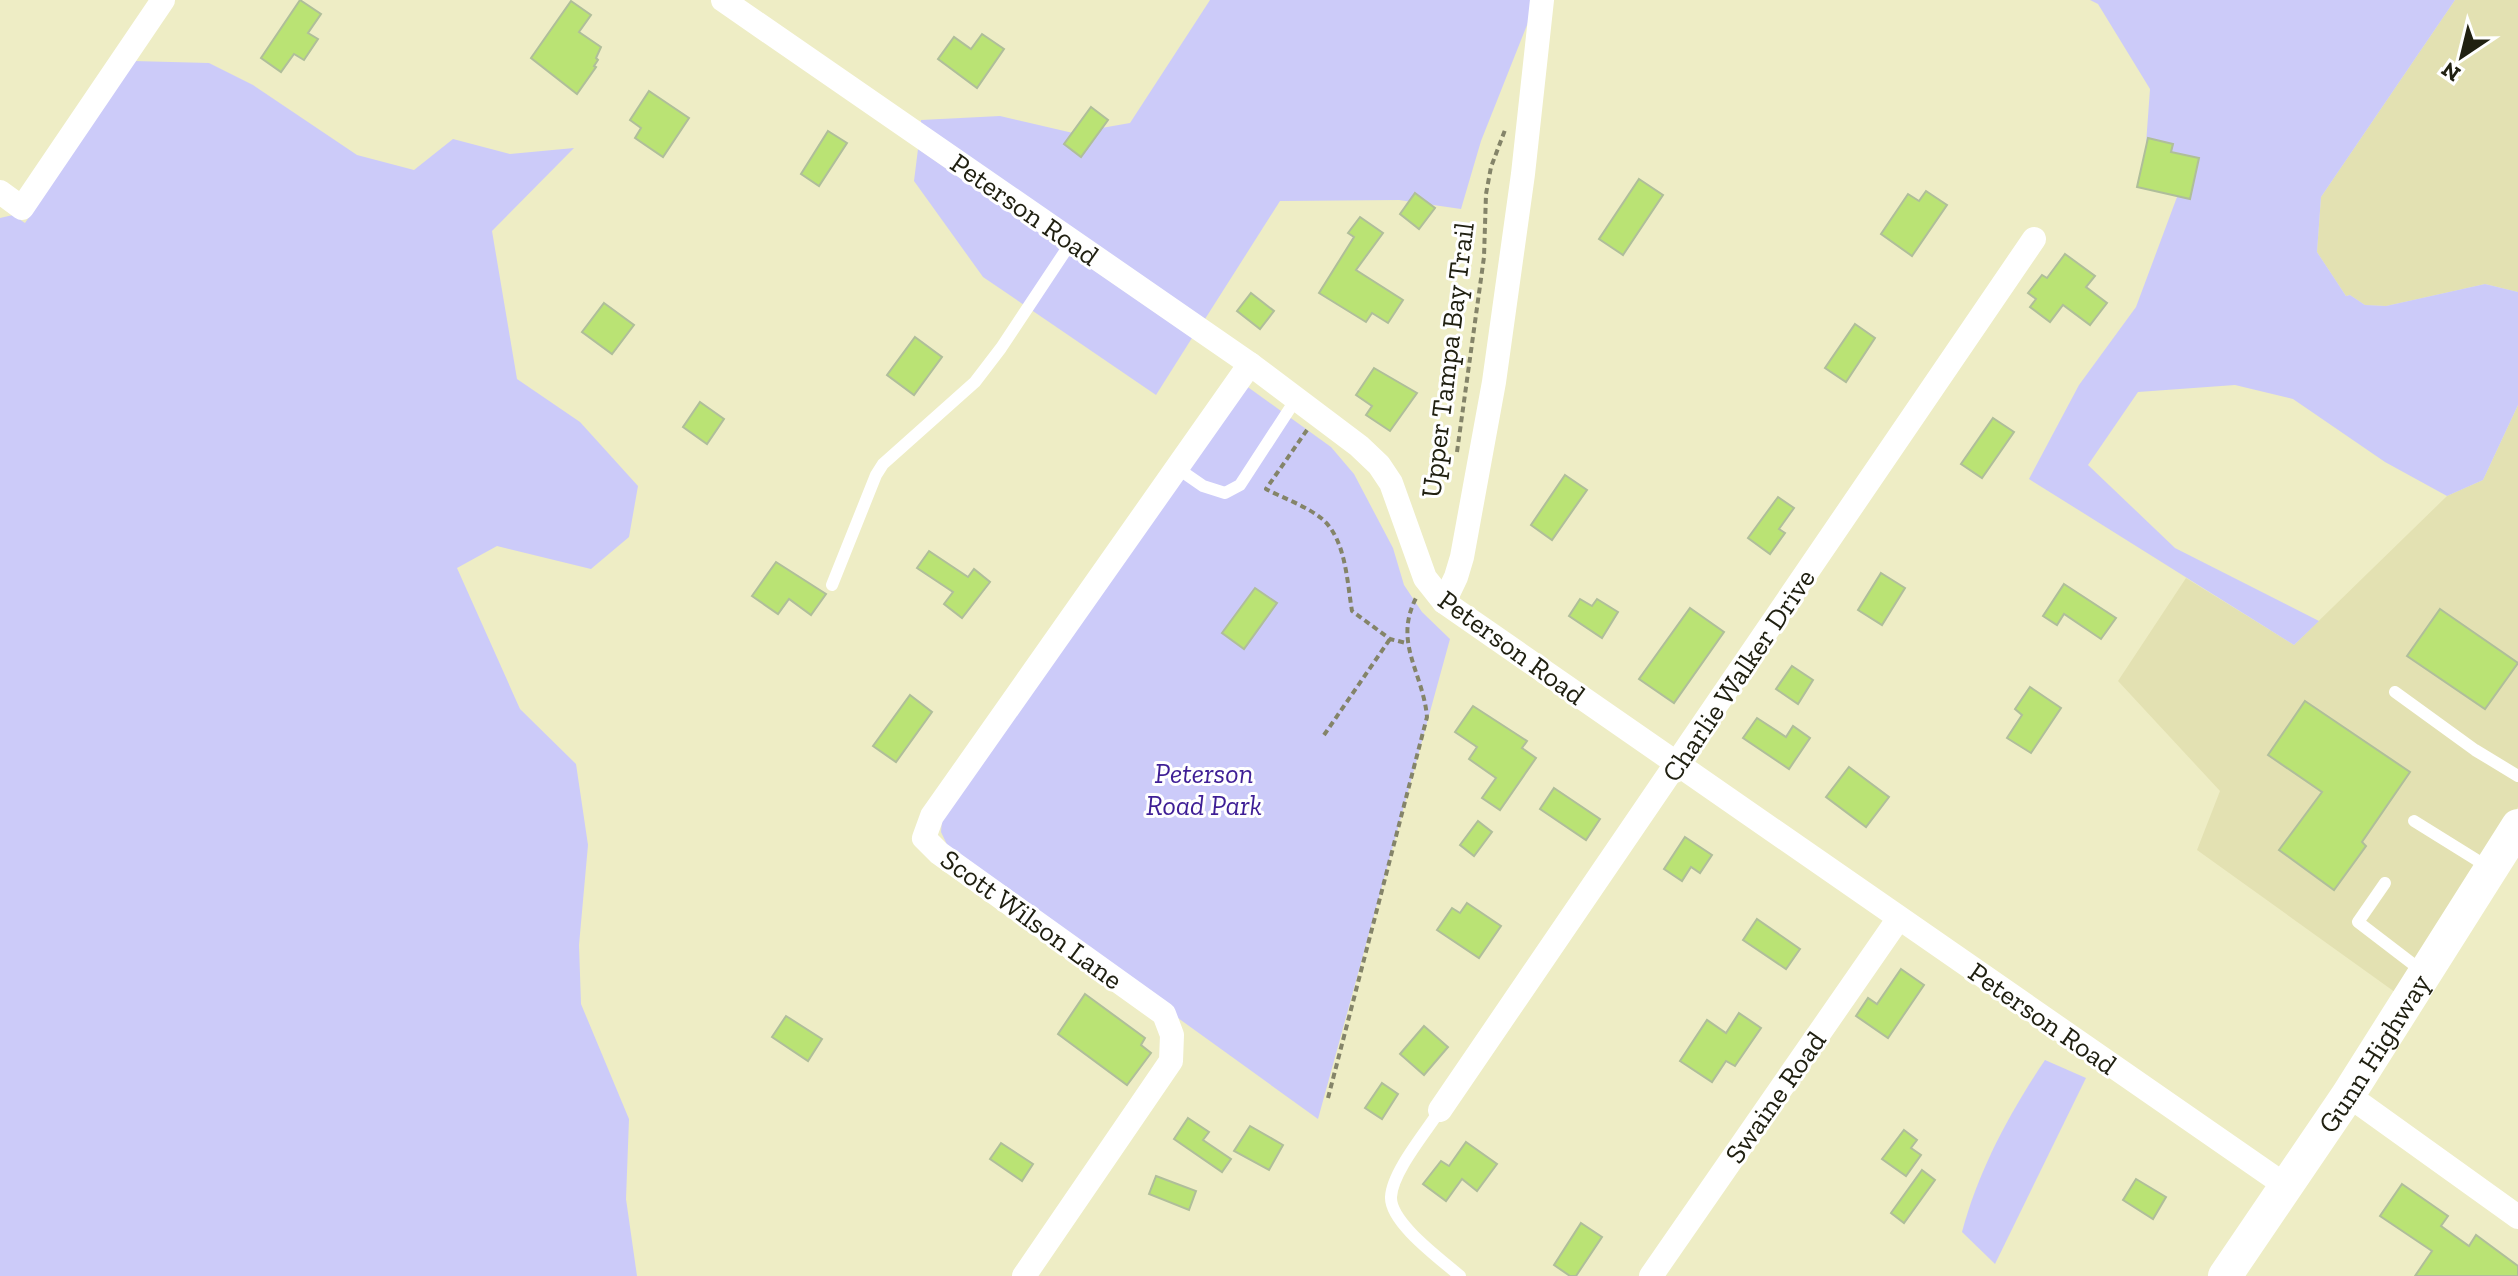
<svg xmlns="http://www.w3.org/2000/svg" width="2518" height="1276" font-family="'Zilla Slab',serif">
	<style>
		.built { fill: #e3e1b2 }
		.green { fill: #cccbf9 }
		.building { fill: #bae374; stroke: #afbe9a; stroke-width: 2 }
		.lines { fill: none; stroke-linecap: round; stroke-linejoin: round }
		.path { stroke: #848469; stroke-width: 4; stroke-dasharray: 6 4; stroke-linecap: butt }
		.service { stroke: #fff; stroke-width: 12 }
		.minor { stroke: #fff; stroke-width: 24 }
		.secondary { stroke: #fff; stroke-width: 34 }
		.labels { text-anchor: middle; stroke-width: 6; stroke-linejoin: round; paint-order: stroke }
		.street-label { font-size: 28px; fill: #202011; stroke: #fff }
		.park-label { font-size: 28px; font-style: italic; fill: #3e1e95; stroke: #fff }
	</style>
	<rect width="100%" height="100%" fill="#eeedc5"/>
	<g class="built">
		<polygon points="2455,0 2518,0 2518,292 2485,284 2386,306 2365,305 2350,295 2346,296 2317,252 2321,197"/>
		<polygon points="2518,405 2518,807 2399,995 2197,850 2220,791 2118,681 2186,578 2294,645 2447,496 2483,480"/>
	</g>
	<g class="green">
		<polygon points="1210,0 1532,0 1529,20 1481,141 1461,209 1399,200 1280,201 1205,319 921,123 921,120 1000,116 1073,133 1130,123"/>
		<polygon points="2090,0 2455,0 2321,197 2317,252 2346,296 2350,295 2365,305 2386,306 2485,284 2518,292 2518,405 2483,480 2447,496 2385,462 2293,399 2235,385 2138,392 2088,465 2175,548 2319,621 2294,645 2029,479 2079,385 2136,307 2177,197 2146,144 2150,89 2098,4"/>
		<polygon points="134,61 209,63 253,85 357,155 414,170 453,139 510,154 574,148 492,231 517,379 580,422 638,486 629,537 591,569 497,546 457,568 520,709 576,764 588,845 579,945 581,1004 629,1119 626,1199 637,1276 0,1276 0,218 13,215 25,223"/>
		<polygon points="918,149 1192,338 1156,395 983,277 914,181"/>
		<polygon points="1245,385 1331,447 1354,474 1393,548 1404,585 1422,612 1450,639 1318,1119 952,855 941,832 942,820"/>
		<path d="M2045,1060L2086,1078L1995,1264L1962,1232C1978,1171 2010,1112 2045,1060Z"/>
	</g>
	<g class="building">
		<polygon points="300,0 321,14 308,33 318,39 304,60 294,54 281,72 261,58"/>
		<polygon points="571,1 591,15 579,32 601,47 596,58 598,60 594,66 596,67 577,94 531,58"/>
		<polygon points="982,34 1004,49 977,88 938,59 954,37 971,49"/>
		<polygon points="649,91 689,118 663,157 635,138 641,128 630,120"/>
		<polygon points="1091,107 1108,120 1081,157 1064,144"/>
		<polygon points="828,131 847,143 819,186 801,174"/>
		<polygon points="2148,138 2173,144 2171,152 2199,158 2190,199 2137,187"/>
		<polygon points="1639,179 1663,195 1623,255 1599,239"/>
		<polygon points="1926,191 1947,205 1912,256 1881,234 1908,194 1919,201"/>
		<polygon points="1415,193 1435,208 1419,229 1400,214"/>
		<polygon points="1360,217 1383,233 1356,270 1403,300 1388,323 1372,313 1366,322 1319,293 1354,237 1348,233"/>
		<polygon points="2065,254 2095,276 2086,287 2107,303 2090,325 2063,305 2050,322 2030,307 2036,299 2028,293 2042,275 2047,278"/>
		<polygon points="1251,293 1274,311 1260,329 1237,311"/>
		<polygon points="604,303 634,325 612,354 582,332"/>
		<polygon points="1855,324 1875,338 1846,382 1825,368"/>
		<polygon points="915,337 942,357 914,395 887,375"/>
		<polygon points="1374,368 1417,393 1390,431 1366,415 1372,406 1356,395"/>
		<polygon points="700,402 724,419 707,444 683,427"/>
		<polygon points="1993,418 2014,432 1982,478 1961,464"/>
		<polygon points="1565,475 1587,490 1552,540 1531,525"/>
		<polygon points="1778,497 1794,508 1779,529 1785,533 1770,554 1748,538"/>
		<polygon points="929,551 968,577 974,569 990,582 962,618 944,604 953,592 917,568"/>
		<polygon points="776,562 826,594 811,615 789,599 778,614 752,596"/>
		<polygon points="1881,573 1905,588 1882,625 1858,610"/>
		<polygon points="2064,584 2116,618 2101,639 2064,614 2057,625 2043,616"/>
		<polygon points="1255,588 1277,603 1244,649 1222,633"/>
		<polygon points="1580,599 1592,606 1597,599 1618,612 1602,638 1569,616"/>
		<polygon points="1690,608 1724,632 1674,703 1639,679"/>
		<polygon points="2440,609 2518,663 2485,709 2407,656"/>
		<polygon points="1792,666 1813,680 1798,704 1776,689"/>
		<polygon points="2030,687 2061,708 2031,753 2007,738 2022,715 2015,709"/>
		<polygon points="910,695 932,712 896,762 873,746"/>
		<polygon points="2305,701 2410,772 2362,842 2366,846 2334,890 2279,850 2322,792 2268,755"/>
		<polygon points="1473,706 1527,741 1522,748 1536,758 1500,810 1482,798 1496,778 1469,759 1477,747 1455,732"/>
		<polygon points="1757,718 1786,737 1793,726 1810,738 1789,769 1743,738"/>
		<polygon points="1849,767 1889,797 1866,827 1826,797"/>
		<polygon points="1554,788 1600,819 1586,840 1540,809"/>
		<polygon points="1478,821 1492,832 1474,856 1460,845"/>
		<polygon points="1685,837 1712,855 1700,873 1691,867 1682,881 1664,869"/>
		<polygon points="1467,903 1501,926 1479,958 1437,930 1452,908 1460,913"/>
		<polygon points="1757,919 1800,949 1786,969 1743,940"/>
		<polygon points="1901,969 1924,985 1888,1038 1856,1016 1868,998 1877,1004"/>
		<polygon points="1085,994 1145,1038 1141,1045 1151,1053 1127,1085 1058,1034"/>
		<polygon points="1739,1013 1761,1028 1735,1066 1726,1061 1712,1082 1680,1061 1707,1020 1726,1033"/>
		<polygon points="786,1016 822,1039 808,1061 772,1037"/>
		<polygon points="1424,1026 1448,1047 1424,1075 1400,1054"/>
		<polygon points="1382,1083 1398,1094 1382,1119 1365,1108"/>
		<polygon points="1188,1118 1209,1132 1203,1140 1231,1159 1222,1172 1174,1139"/>
		<polygon points="1250,1126 1283,1145 1269,1170 1234,1151"/>
		<polygon points="1904,1130 1917,1140 1911,1148 1921,1155 1906,1176 1882,1159"/>
		<polygon points="1466,1142 1497,1164 1477,1191 1462,1179 1446,1201 1423,1184 1441,1161 1449,1166"/>
		<polygon points="1001,1143 1033,1164 1022,1181 990,1159"/>
		<polygon points="1922,1170 1935,1180 1904,1223 1891,1213"/>
		<polygon points="1156,1176 1196,1191 1189,1210 1149,1194"/>
		<polygon points="2136,1179 2166,1197 2153,1219 2123,1200"/>
		<polygon points="2402,1184 2448,1216 2441,1226 2469,1246 2476,1235 2518,1266 2518,1276 2415,1276 2432,1251 2380,1216"/>
		<polygon points="1581,1223 1602,1237 1576,1276 1570,1276 1554,1265"/>
	</g>
	<g class="lines">
		<g class="path">
			<path d="M1307,430L1266,489C1283,498 1306,506 1321,518C1346,538 1347,582 1352,611L1390,639L1406,643"/>
			<polyline points="1457,452 1484,257 1486,194 1491,167 1505,130"/>
			<polyline points="1324,735 1390,639"/>
			<path d="M1328,1098L1427,717C1423,672 1393,643 1416,598"/>
		</g>
		<g class="service">
			<polyline points="1177,468 1203,486 1225,493 1240,485 1296,399"/>
			<polyline points="832,585 876,475 883,464 975,382 1001,348 1072,241"/>
			<polyline points="2395,692 2475,750 2518,776"/>
			<polyline points="2414,821 2488,867"/>
			<polyline points="2385,883 2358,922 2422,971"/>
			<path d="M1440,1110C1426,1132 1392,1172 1391,1197C1390,1223 1442,1260 1460,1276"/>
		</g>
		<g class="minor">
			<polyline points="723,0 1250,364 1359,446 1379,465 1391,483 1425,578 1444,602 2286,1186"/>
			<polyline points="0,192 22,208 163,0"/>
			<polyline points="1444,602 1456,577 1462,557 1494,382 1523,174 1542,0"/>
			<polyline points="2348,1095 2518,1217"/>
			<polyline points="1440,1110 2034,239"/>
			<polyline points="1024,1276 1171,1061 1172,1035 1164,1014 939,853 924,838 932,816 1250,364"/>
			<polyline points="1651,1276 1899,918"/>
		</g>
		<path class="secondary" id="s1" d="M2225,1276L2348,1095L2518,826"/>
	</g>
	<g class="labels">
		<g class="street-label">
			<text transform="translate(1025 209) rotate(35)" y="10">Peterson Road</text>
			<text transform="translate(1447 360) rotate(-83)" y="10">Upper Tampa Bay Trail</text>
			<text transform="translate(1512 647) rotate(36)" y="10">Peterson Road</text>
			<text transform="translate(1738 675) rotate(-56)" y="10">Charlie Walker Drive</text>
			<text transform="translate(1032 919) rotate(36)" y="10">Scott Wilson Lane</text>
			<text transform="translate(2043 1018) rotate(35)" y="10">Peterson Road</text>
			<text dy="10" stroke="none"><textPath href="#s1" startOffset="268">Gunn Highway</textPath></text>
			<text transform="translate(1775 1097) rotate(-55)" y="10">Swaine Road</text>
		</g>
		<g class="park-label">
			<text x="1204" y="783">Peterson<tspan x="1204" dy="32">Road Park</tspan></text>
		</g>
	</g>
	<g transform="translate(2462 56) rotate(215)" stroke="#ffffff" stroke-width="6" paint-order="stroke">
	<path d="M0-6L14 30L0 20L-14 30Z" fill="#202011"/>
	<text y="-12" font-size="22" font-weight="bold" text-anchor="middle" fill="#202011">N</text>
	</g>
</svg>
